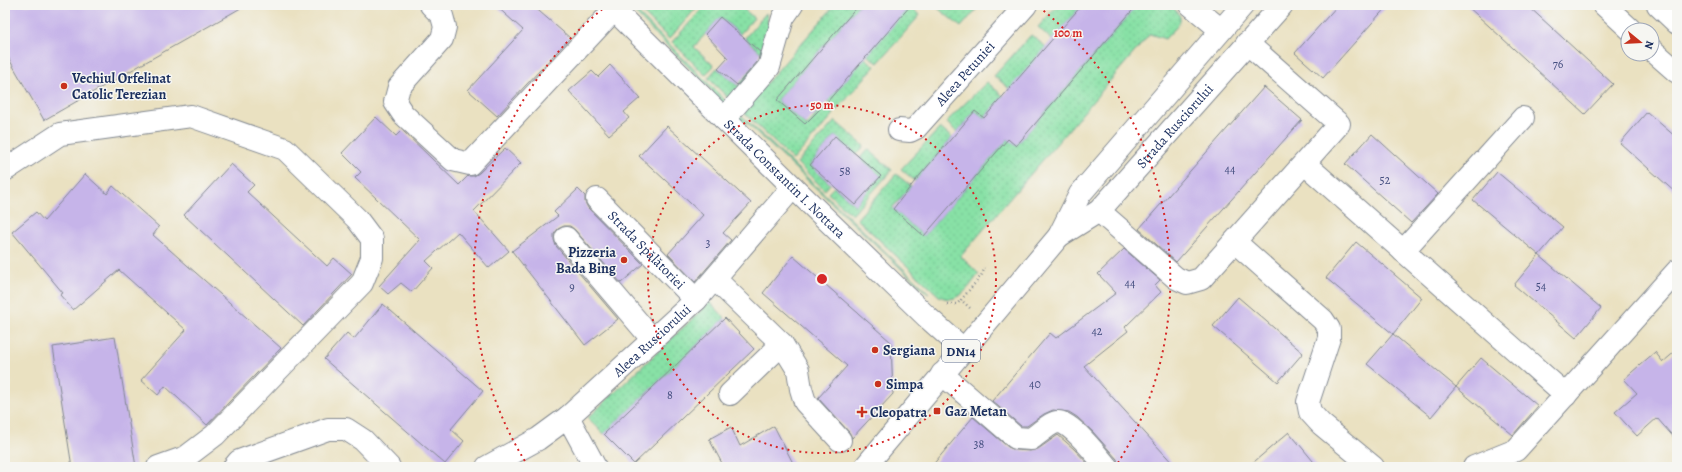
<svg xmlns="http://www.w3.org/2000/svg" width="1682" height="472" font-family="Alegreya,serif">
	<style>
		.grass { fill: url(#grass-dots); stroke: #528882 }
		.building { fill: #c6b4e9 }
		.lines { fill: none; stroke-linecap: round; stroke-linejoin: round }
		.minor-casing { stroke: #828890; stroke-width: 24 }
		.major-casing { stroke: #828890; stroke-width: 24 }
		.path { stroke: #828890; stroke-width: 2.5; stroke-dasharray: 1 3; stroke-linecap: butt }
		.minor { stroke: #fff; stroke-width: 22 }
		.major { stroke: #fff; stroke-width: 22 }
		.ring { fill: none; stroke: #d62828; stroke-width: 2; stroke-dasharray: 2 4 }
		.poi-dot { fill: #c8321e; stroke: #f6f6f2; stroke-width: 1.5 }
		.labels { text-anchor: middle; stroke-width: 3; stroke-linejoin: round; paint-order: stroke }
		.number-label { font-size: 12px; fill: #465081 }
		.shield { fill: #f6f6f2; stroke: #5d6b8a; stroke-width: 1 }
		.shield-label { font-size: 13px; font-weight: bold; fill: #1b2f5e }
		.street-label { font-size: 14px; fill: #1b2f5e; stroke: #f6f6f2 }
		.poi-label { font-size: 14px; font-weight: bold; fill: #1b2f5e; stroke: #f6f6f2; text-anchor: start }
		.centre { fill: #d62828; stroke: #f6f6f2; stroke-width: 2 }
		.ring-label { font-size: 12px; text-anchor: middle; font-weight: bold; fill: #d62828; stroke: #f6f6f2; stroke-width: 3; stroke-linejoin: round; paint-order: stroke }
	</style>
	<defs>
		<pattern id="grass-dots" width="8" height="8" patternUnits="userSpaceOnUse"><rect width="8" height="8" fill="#88e1a6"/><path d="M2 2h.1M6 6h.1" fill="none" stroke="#75c191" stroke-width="1.8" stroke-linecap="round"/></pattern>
	</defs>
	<rect width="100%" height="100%" fill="#f6f6f2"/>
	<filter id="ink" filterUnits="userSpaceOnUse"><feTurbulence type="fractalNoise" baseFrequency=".025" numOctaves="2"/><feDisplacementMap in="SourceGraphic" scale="8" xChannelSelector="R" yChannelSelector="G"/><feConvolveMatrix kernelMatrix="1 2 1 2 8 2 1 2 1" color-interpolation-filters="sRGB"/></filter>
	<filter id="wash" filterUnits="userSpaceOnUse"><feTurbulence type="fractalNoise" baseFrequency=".012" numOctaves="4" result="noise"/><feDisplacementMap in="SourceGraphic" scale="16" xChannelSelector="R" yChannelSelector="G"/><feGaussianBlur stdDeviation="0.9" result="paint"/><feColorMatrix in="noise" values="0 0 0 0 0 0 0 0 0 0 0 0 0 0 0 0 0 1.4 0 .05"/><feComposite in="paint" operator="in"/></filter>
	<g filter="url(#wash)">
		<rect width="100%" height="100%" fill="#eae1c1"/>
		<g class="grass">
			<polygon points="627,5 630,5 727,102 723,103 709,96 713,92"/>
			<polygon points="637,5 699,5 669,39 637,7"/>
			<polygon points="706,5 739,5 754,18 740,34 720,17 694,47 714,66 705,75 672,42"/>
			<polygon points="835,5 859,5 777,100 807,126 824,106 834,114 793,160 742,111"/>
			<polygon points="934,5 945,5 952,11 957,5 980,5 961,27"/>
			<polygon points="1058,5 1082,5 1052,40 1038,27"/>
			<path d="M1137,5H1170C1189,21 1178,24 1165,39L1150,34L961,256L979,274C968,287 959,306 939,296L857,219L896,174L911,186L892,208L924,236L1008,139L1016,146Z"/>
			<polygon points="909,7 920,15 878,63 867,55"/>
			<path d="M766,13C769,25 774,42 769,54C764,65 739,89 730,100L708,78L717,68L738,86L764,55L745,38Z"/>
			<polygon points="1031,35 1046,47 1010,89 994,76"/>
			<polygon points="865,58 875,66 837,110 827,102"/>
			<polygon points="987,82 1003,96 984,118 975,111 957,132 946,122"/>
			<polygon points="740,114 929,293 928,294 747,123 740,128 738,121"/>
			<polygon points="835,121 864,146 856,155 835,136 810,165 830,184 825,190 797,163"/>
			<polygon points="940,128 952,138 915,181 901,169"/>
			<polygon points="868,149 892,170 852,215 828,193 834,187 855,205 881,176 860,158"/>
			<polygon points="710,302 725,318 604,434 588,418"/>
		</g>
		<g id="blocks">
			<g class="building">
				<polygon points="5,5 246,5 44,120 5,52"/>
				<polygon points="495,5 532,5 570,38 497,116 468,90 523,30"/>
				<polygon points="859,5 911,5 827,102 805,124 777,100"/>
				<polygon points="1082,5 1137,5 1016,146 1008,139 924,236 893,209 915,181 975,111 984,118"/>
				<polygon points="1338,5 1388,5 1323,78 1295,53"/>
				<polygon points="1466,5 1527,5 1613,84 1585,114"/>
				<polygon points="720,17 760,52 758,61 737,85 718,69 728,58 705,34"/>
				<polygon points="610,65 640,98 624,112 629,118 609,135 569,91 592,71 598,77"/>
				<polygon points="1264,87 1302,120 1176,262 1139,229"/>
				<polygon points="1647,112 1677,138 1677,194 1620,143"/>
				<polygon points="376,117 396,136 402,130 459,185 468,176 474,176 479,173 505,148 521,163 474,211 509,251 489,268 458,232 426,261 433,268 412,292 401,283 388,294 379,286 420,240 355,178 361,172 342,153"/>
				<polygon points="667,126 751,203 723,233 731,240 695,282 668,254 703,215 639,156"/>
				<polygon points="1372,134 1438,194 1411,223 1345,164"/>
				<polygon points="835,136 881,176 855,205 810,165"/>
				<polygon points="231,164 254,185 247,192 327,266 334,258 352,274 303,326 184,215"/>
				<polygon points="1497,172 1563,227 1539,255 1473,200"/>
				<polygon points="85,174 107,194 113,186 159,227 153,235 281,348 207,425 165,386 158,395 141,380 186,330 119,270 73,310 60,295 63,293 12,232 36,212 44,221"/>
				<polygon points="578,189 585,196 585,202 588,208 643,264 621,283 575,230 570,226 564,226 558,229 554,234 554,240 556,246 618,319 585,345 512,251 558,216 554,212"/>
				<polygon points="1356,242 1422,298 1393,334 1326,278"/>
				<polygon points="1124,249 1160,280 1155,285 1161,292 1125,327 1128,331 1084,366 1176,467 1119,467 1117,459 1093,432 1077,417 1069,412 1053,410 1044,414 1027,426 1021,426 992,401 1050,333 1056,338 1116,293 1098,274"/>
				<polygon points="1539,255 1601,308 1576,338 1514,285"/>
				<polygon points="793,256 891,342 893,394 852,438 849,432 818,398 847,366 763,293"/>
				<polygon points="1238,297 1303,353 1278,382 1213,326"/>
				<polygon points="383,304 483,391 451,429 464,441 445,464 324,359 347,333 354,339"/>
				<polygon points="725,318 754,349 634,464 604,434"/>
				<polygon points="1393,334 1456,387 1431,417 1367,364"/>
				<polygon points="115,337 136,467 72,467 53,347"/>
				<polygon points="1677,350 1677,441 1657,418 1637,436 1615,412 1637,393 1624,379 1655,352 1663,362"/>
				<polygon points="1481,358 1538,406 1513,435 1456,387"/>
				<polygon points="973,417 1008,447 1015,450 1030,451 1038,449 1058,435 1074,449 1091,467 931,467"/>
				<polygon points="774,426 795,467 724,467 709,439 731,427 740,446"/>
				<polygon points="1289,432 1318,467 1248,467"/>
			</g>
		</g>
	</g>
	<g filter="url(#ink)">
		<use href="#blocks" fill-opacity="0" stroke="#828890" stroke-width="1"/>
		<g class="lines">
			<g class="minor-casing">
				<g id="minor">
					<polyline points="431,5 442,16 445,27 442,39 399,87 395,102 403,114 453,160 470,164 614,10"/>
					<path id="s1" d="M609,5L793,187L927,317L963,349"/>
					<polyline points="1191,5 1221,30"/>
					<polyline points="1658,5 1677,23"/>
					<polyline points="724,119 769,67 783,18 792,5"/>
					<path id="s2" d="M899,130L910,131L916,128L1026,5"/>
					<polyline points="1305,164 1566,395"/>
					<polyline points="5,170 60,134 191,116 285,149 357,219 372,239 372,258 362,283 215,435 186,457 158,467"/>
					<path id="s3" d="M597,199L696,300"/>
					<polyline points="1099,211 1176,278 1187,283 1201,279 1339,124 1247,43"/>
					<polyline points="566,238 653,340"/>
					<polyline points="1235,242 1323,320 1329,329 1329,338 1308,402 1310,412 1321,424 1373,467"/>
					<polyline points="1403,251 1523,118"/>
					<polyline points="715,279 782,344 798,370 801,389 805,402 840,440"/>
					<path d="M942,374L1016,438L1031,439C1037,435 1050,423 1057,422C1069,419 1099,458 1107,467"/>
					<polyline points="730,394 782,344"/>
					<polyline points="568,417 595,467"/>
					<polyline points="234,467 239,461 328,429 346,429 363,440 389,467"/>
					<path id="s4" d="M487,467L538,439L568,417L696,300L793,187"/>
					<polyline points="1474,467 1516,450 1677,271"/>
				</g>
			</g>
			<g class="major-casing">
				<g id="major">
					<polyline points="1604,5 1631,30"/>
					<polyline points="1652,50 1677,72"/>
					<path id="s5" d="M1059,236L1099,211L1282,5"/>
					<polyline points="865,467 1059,236 1080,194 1243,5"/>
				</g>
			</g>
			<g class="path">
				<polyline points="947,304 957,304 961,300"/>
				<polyline points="970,308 961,300 981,276 985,268"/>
			</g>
			<use href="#minor" class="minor"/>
			<use href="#major" class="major"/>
		</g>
	</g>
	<g class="ring">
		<circle cx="822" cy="279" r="174"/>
		<path d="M528 466A348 348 0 0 1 605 7M1039 7A348 348 0 0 1 1116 466"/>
	</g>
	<g class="poi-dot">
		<circle cx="64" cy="86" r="4"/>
		<circle cx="624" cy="260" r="4"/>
		<circle cx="875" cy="350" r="4"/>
		<circle cx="878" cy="384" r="4"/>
		<rect x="933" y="407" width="8" height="8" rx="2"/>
		<path d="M860 406h4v4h4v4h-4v4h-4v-4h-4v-4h4z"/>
	</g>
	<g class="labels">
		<g class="number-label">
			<text x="1558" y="68">76</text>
			<text x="1230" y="173">44</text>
			<text x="845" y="175">58</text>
			<text x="1385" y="184">52</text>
			<text x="708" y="247">3</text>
			<text x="1130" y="287">44</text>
			<text x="1541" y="290">54</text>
			<text x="572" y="291">9</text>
			<text x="1097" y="335">42</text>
			<text x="1035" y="388">40</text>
			<text x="670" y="399">8</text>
			<text x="979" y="448">38</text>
		</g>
		<rect class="shield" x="942" y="340" width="38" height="22" rx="3"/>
		<g class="shield-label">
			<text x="961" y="356">DN14</text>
		</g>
		<g class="street-label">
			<text dy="5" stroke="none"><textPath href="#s2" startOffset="91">Aleea Petuniei</textPath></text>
			<text dy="5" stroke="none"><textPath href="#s5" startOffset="161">Strada Rusciorului</textPath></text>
			<text dy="5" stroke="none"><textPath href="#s1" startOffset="247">Strada Constantin I. Nottara</textPath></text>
			<text dy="5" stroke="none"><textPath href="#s3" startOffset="71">Strada Spălătoriei</textPath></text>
			<text dy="5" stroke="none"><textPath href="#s4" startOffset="209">Aleea Rusciorului</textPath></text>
		</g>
		<g class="poi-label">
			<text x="72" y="83">Vechiul Orfelinat<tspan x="72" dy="16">Catolic Terezian</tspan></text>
			<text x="616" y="257" text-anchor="end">Pizzeria<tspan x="616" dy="16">Bada Bing</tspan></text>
			<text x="883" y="355">Sergiana</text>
			<text x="886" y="389">Simpa</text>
			<text x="945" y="416">Gaz Metan</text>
			<text x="870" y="417">Cleopatra</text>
		</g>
	</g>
	<circle cx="822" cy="279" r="6" class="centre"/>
	<g class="ring-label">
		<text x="1068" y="37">100 m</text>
		<text x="822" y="109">50 m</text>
	</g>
	<rect width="1682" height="472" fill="none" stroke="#f6f6f2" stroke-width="20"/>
	<g transform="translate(1640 42) rotate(108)"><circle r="19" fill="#f6f6f2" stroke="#9ea6b7"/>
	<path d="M0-3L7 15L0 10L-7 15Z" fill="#c8321e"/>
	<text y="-6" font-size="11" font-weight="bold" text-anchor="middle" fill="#1b2f5e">N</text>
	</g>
</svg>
